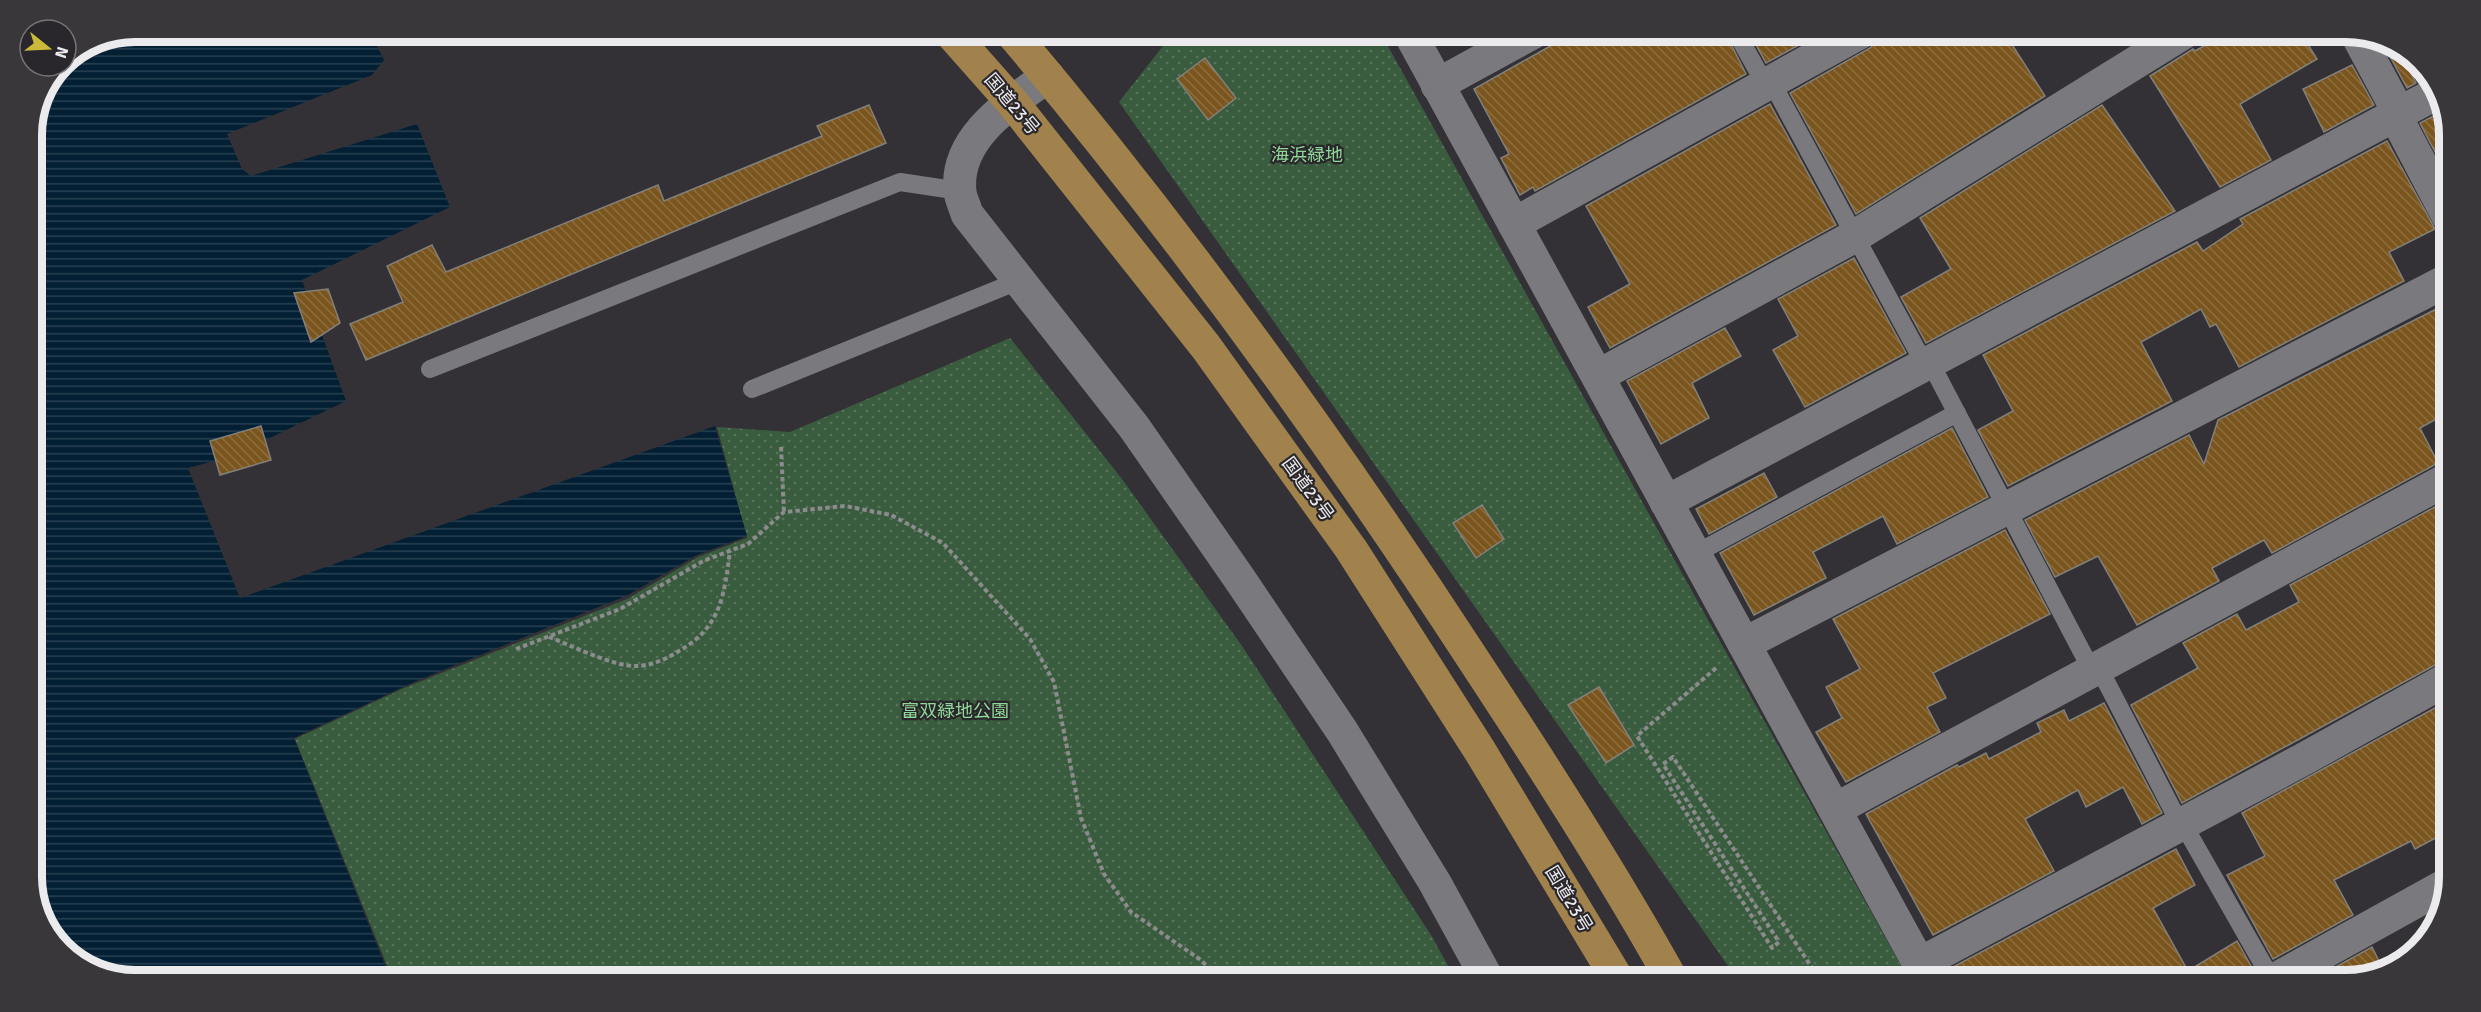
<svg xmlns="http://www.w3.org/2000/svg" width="2481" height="1012" font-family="Signika,'Noto Sans JP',sans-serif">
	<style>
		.park { fill: url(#park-dots) }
		.water { fill: url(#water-rules) }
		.building { fill: url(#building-back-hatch); stroke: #83807c; stroke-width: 1.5 }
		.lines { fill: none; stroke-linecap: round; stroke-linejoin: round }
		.path { stroke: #8c8b8e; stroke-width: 4; stroke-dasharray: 4.5 3; stroke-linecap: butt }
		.service { stroke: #7a797d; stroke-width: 18 }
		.minor { stroke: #7a797d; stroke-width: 33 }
		.trunk { stroke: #a2824c; stroke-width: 33 }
		.labels { text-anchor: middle; stroke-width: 4.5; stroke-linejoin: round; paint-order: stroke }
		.street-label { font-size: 18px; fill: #ebeaec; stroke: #29272b }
		.park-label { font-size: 18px; fill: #90d897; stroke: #29272b }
		.rim { fill: none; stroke: #ebeaec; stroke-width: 8 }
	</style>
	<defs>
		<pattern id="park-dots" width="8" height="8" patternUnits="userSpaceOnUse" patternTransform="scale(1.5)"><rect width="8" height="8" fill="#3a5c3e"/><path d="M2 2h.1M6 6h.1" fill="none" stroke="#57745a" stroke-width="1.8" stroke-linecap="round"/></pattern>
		<pattern id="water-rules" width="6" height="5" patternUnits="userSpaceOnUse" patternTransform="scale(1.5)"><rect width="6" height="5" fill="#031f33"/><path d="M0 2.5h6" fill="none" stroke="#284051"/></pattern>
		<pattern id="building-back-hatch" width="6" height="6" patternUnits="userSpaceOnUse" patternTransform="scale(1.5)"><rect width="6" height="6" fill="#7a561e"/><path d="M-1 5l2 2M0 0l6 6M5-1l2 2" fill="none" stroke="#8d6e3f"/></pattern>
	</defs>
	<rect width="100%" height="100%" fill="#333135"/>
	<g class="park">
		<polygon points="1174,32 1380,32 1909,980 1773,980 1771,975 1738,980 1119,102"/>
		<polygon points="1010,338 1122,479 1242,646 1431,935 1456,980 393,980 295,739 404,688 627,599 698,557 747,538 717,427 790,432"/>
	</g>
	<polygon class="water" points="135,32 370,32 384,60 372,75 227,134 242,169 251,176 417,124 450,207 302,280 346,401 233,456 188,468 240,598 715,426 747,536 695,556 626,596 414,682 294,738 391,980 135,980 96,973 53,940 32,884 32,128 60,66 66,66 66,59 96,39"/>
	<g class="building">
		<polygon points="1575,32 1725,32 1746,74 1535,191 1533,187 1520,195 1501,158 1509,154 1474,89"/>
		<polygon points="1749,32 1823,32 1766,63"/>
		<polygon points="1880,32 2004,32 2045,96 1856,214 1790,93 1870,48 1877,41"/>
		<polygon points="2229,32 2300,32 2317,59 2240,104 2271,160 2220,187 2150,76 2193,49 2195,51"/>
		<polygon points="2393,45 2398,49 2416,83 2407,88 2386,49"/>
		<polygon points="1205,58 1236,98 1208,120 1177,79"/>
		<polygon points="2352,65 2374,105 2324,132 2303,89"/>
		<polygon points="1770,104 1836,225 1610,348 1588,307 1630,284 1586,206"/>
		<polygon points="869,105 886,143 366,360 350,324 403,302 387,266 432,245 446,272 658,185 664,201 822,136 817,126"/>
		<polygon points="2102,105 2175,211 1926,343 1901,297 1951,269 1920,218"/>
		<polygon points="2443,111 2449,128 2448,177 2420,123"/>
		<polygon points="2387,141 2435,229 2389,252 2404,281 2239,367 2216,324 2210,327 2201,309 2141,342 2172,401 2008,486 1978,430 2013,411 1983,355 2197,242 2203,251 2243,224 2240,219"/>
		<polygon points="1854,258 1906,353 1805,407 1773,350 1798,336 1778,299"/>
		<polygon points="328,289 340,323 311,342 294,293"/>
		<polygon points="2448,303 2447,413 2420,428 2438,463 2272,553 2264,540 2212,568 2219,581 2137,625 2098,556 2055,577 2025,520 2189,435 2204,464 2218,420"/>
		<polygon points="1725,328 1741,356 1692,383 1709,418 1661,444 1627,381"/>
		<polygon points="261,426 271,460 220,475 210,441"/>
		<polygon points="1952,428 1988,497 1897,544 1883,516 1813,552 1826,578 1754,615 1720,553"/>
		<polygon points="1764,473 1777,497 1709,534 1696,509"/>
		<polygon points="2446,501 2444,662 2435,665 2182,803 2131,705 2198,668 2183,643 2237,614 2246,630 2299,602 2290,585"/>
		<polygon points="1482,505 1504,539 1476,558 1453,523"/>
		<polygon points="2005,530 2050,614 1933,673 1946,698 1927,707 1940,732 1846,782 1816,732 1842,718 1826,687 1860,669 1833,619"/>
		<polygon points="1599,687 1634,745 1606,763 1568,705"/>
		<polygon points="2104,703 2162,813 2142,824 2123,787 2086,807 2078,790 2025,819 2054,871 1933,935 1866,814 1957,765 1959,767 1986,753 1989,759 2041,732 2037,723 2064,710 2069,721"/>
		<polygon points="2444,703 2443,834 2415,849 2411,841 2334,880 2353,915 2273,959 2227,875 2265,856 2242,813"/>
		<polygon points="2176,849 2195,885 2153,908 2188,971 2237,941 2256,975 2255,980 1957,980 1951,968"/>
		<polygon points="2372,947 2383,969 2347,980 2312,980"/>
	</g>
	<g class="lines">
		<g class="path">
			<polyline points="781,447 784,512"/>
			<path d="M549,637C570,645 615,667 636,666C651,666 666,659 679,651C721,627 724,596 730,551"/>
			<polyline points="516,649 620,609 703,561 748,544 784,512 845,506 891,515 943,543 1030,639 1054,682 1081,818 1104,874 1131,912 1198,958 1223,980"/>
			<polyline points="1716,668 1637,736 1772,948 1779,942 1663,764 1673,757 1820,980"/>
		</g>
		<g class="service">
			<polyline points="1736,32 1766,86"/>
			<polyline points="1772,83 1925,365"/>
			<polyline points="1930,362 2092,671"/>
			<polyline points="430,369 900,182 960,191"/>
			<polyline points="752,389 1018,281"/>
			<polyline points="1695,554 1957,413"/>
			<polyline points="2099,668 2180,824"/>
			<polyline points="2182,822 2272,980"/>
		</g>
		<g class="minor">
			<polyline points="1409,32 1928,980"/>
			<polyline points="2356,33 2399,113"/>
			<path d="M1048,76C1011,103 954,137 960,192C961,199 965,207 967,214L1134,427L1239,578L1342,731L1435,883L1488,980"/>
			<polyline points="1437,85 1534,32"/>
			<polyline points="2395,115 2448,216"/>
			<polyline points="1514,224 1861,32"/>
			<polyline points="1598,376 1855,236 2185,32"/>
			<polyline points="1666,502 2437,93"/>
			<polyline points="1744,644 2448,280"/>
			<polyline points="1836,809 2446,480"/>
			<polyline points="1919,964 2302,760 2444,681"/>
			<polyline points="2274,980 2442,887"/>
		</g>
		<g class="trunk">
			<polyline points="950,32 1012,102 1206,347 1351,549 1480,751 1618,980"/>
			<path d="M1011,32C1178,230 1331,441 1473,659C1542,764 1611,871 1672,980"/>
		</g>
	</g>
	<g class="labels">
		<g class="street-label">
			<text transform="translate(1012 104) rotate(50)" y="6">国道23号</text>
			<text transform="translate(1308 489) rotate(54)" y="6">国道23号</text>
			<text transform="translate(1569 899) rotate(59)" y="6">国道23号</text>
		</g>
		<g class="park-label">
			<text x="1307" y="161">海浜緑地</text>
			<text x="955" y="717">富双緑地公園</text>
		</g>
	</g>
	<path d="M0 0H2481V1012H0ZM135 42H2346A93 93 0 0 1 2439 135V877A93 93 0 0 1 2346 970H135A93 93 0 0 1 42 877V135A93 93 0 0 1 135 42Z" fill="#39373a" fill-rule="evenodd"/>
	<path class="rim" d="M135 42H2346A93 93 0 0 1 2439 135V877A93 93 0 0 1 2346 970H135A93 93 0 0 1 42 877V135A93 93 0 0 1 135 42Z"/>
	<g transform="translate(48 48) rotate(108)"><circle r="28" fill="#29272b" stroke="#777578" stroke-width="1.5"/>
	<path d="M0-4.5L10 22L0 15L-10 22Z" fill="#cbba39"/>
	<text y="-9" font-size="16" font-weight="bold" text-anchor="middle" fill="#ebeaec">N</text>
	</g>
</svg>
